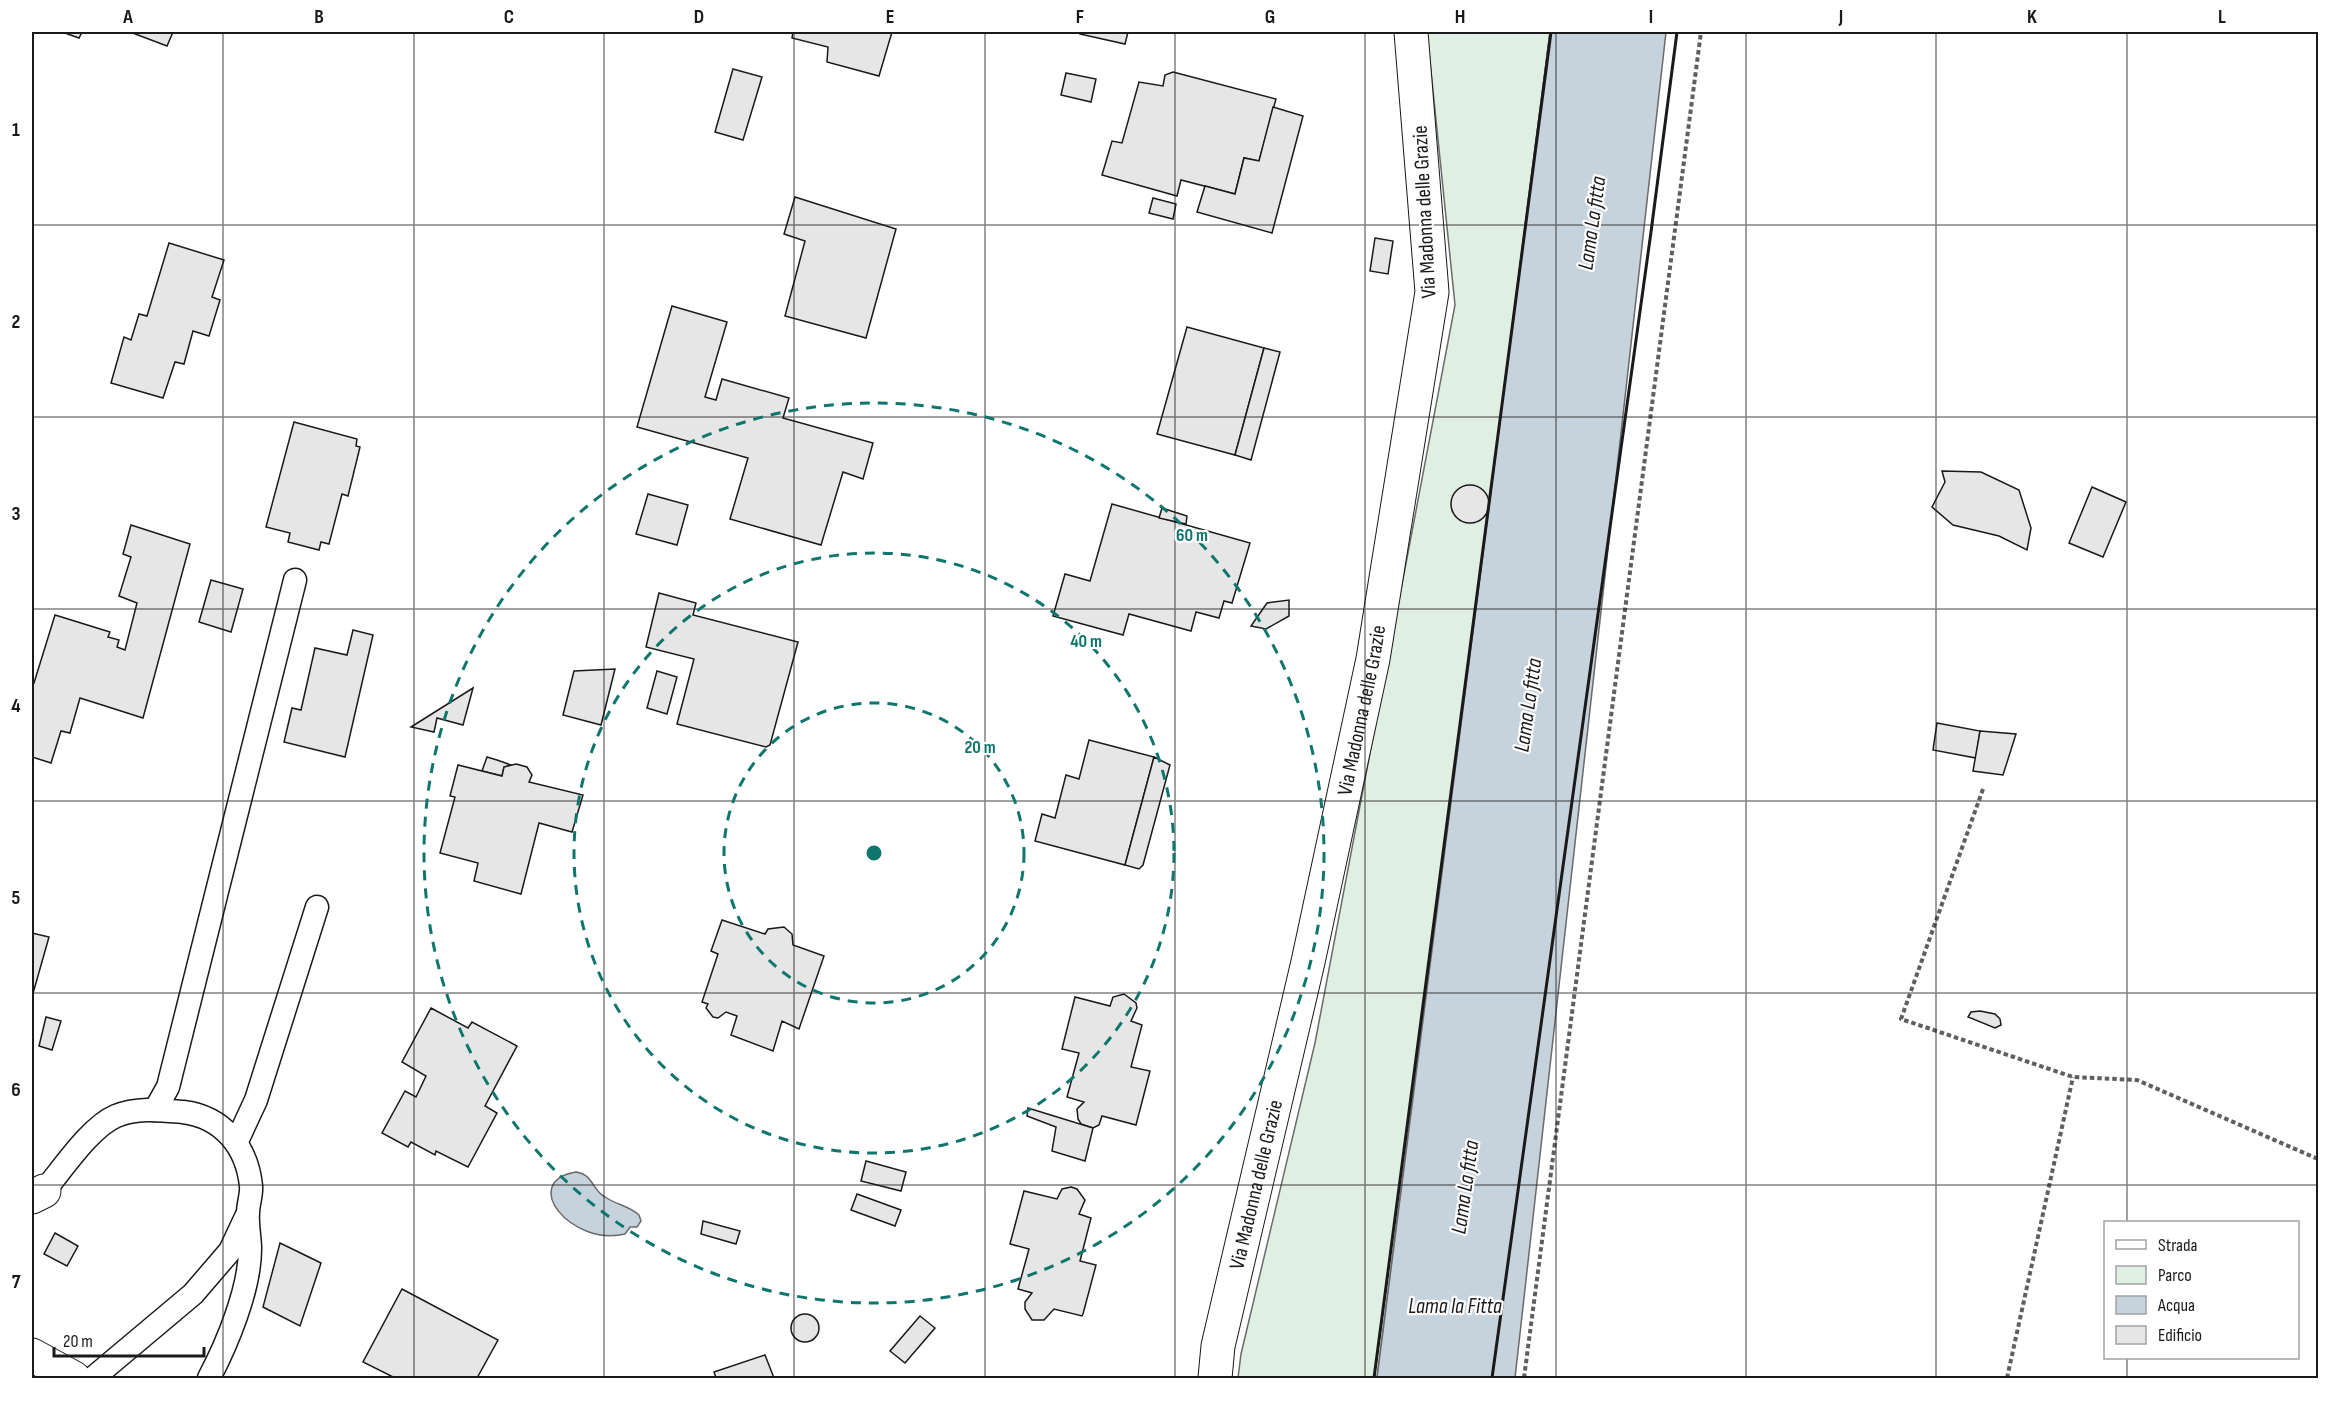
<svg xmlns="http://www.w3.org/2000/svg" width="2350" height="1410" font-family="'Sofia Sans Condensed',sans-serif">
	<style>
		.green { fill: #e0efe3; stroke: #6a6a6a; stroke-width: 1.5 }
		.water { fill: #c6d2dc; stroke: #6a6a6a; stroke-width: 1.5 }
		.building { fill: #e6e6e6; stroke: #1a1a1a; stroke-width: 1.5 }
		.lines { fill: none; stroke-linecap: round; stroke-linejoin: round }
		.service-casing { stroke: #1a1a1a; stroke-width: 25 }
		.minor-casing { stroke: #1a1a1a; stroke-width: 35 }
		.secondary-casing { stroke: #1a1a1a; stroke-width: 35 }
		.path { stroke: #5f5f5f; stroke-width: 4; stroke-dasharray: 4.5 3; stroke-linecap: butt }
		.service { stroke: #fff; stroke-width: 22 }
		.minor { stroke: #fff; stroke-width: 33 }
		.secondary { stroke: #fff; stroke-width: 33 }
		.fence { stroke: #1a1a1a; stroke-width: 1.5; stroke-dasharray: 8 3; stroke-linecap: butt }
		.wall { stroke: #1a1a1a; stroke-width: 3 }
		.grid { fill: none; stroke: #1a1a1a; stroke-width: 1.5; stroke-opacity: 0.55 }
		.ring { fill: none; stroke: #0f766e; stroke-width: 3; stroke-dasharray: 10 8 }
		.labels { text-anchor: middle; stroke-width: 4.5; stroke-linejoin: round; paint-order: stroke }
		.street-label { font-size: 21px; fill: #1a1a1a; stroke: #fff }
		.water-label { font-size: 22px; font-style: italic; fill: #1a1a1a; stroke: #fff }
		.centre { fill: #0f766e; stroke: #fff; stroke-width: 3 }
		.ring-label { font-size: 18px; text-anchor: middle; font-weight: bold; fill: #0f766e; stroke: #fff; stroke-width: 4.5; stroke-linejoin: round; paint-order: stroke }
		.neatline { fill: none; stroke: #1a1a1a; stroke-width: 2 }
		.grid-label { font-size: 20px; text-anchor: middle; font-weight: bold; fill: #1a1a1a }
	</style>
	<rect width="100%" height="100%" fill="#fff"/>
	<polygon class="green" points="1427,32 1550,32 1377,1378 1238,1378 1241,1354 1315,1043 1455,305"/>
	<g class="water">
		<polygon points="1550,32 1666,32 1515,1378 1377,1378"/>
		<path d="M576,1172C594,1175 591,1189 605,1197C617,1205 629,1206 639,1215L641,1221L637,1227H630L625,1234C572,1247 518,1182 576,1172Z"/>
	</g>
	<g class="building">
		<polygon points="62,32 82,32 79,38"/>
		<polygon points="130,32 173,32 167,46"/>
		<polygon points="793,32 892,32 879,76 827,62 828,47 792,38"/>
		<polygon points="1081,32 1128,32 1125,44 1080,34"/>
		<polygon points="733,69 762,77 743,140 715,132"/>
		<polygon points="1173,72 1276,99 1259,161 1244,158 1235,194 1181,180 1177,196 1102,175 1112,141 1122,143 1139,82 1163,86 1165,75"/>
		<polygon points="1066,73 1096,79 1091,102 1061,95"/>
		<polygon points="1273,107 1303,116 1272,233 1197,212 1205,186 1235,194 1244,158 1259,161"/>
		<polygon points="795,197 896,229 866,338 785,316 805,241 784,234"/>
		<polygon points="1153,198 1176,204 1173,219 1149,213"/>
		<polygon points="1375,238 1393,241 1388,274 1370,271"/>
		<polygon points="169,243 224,260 212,297 220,300 209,336 193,331 184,364 175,362 163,398 111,383 124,337 131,340 139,314 147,316"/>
		<polygon points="672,306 727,322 705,397 716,400 722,379 789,398 783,418 873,443 863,479 843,472 821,545 730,519 748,458 637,427"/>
		<polygon points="1187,327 1264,348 1235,455 1157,434"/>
		<polygon points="1264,348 1280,352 1251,460 1235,455"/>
		<polygon points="294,422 357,439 356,446 360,447 348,496 342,494 329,544 321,542 319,550 288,542 290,533 266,527"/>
		<polygon points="1942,471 1981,472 2019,490 2031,528 2027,550 1999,536 1953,525 1932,507 1945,482"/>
		<circle cx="1470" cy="504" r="19"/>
		<polygon points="2092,487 2126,502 2103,557 2069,543"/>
		<polygon points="648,494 688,505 677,545 636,534"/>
		<polygon points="1112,504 1250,543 1232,603 1224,601 1219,618 1196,612 1191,631 1129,614 1123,635 1053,616 1065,574 1090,581"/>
		<polygon points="1162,508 1187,516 1186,524 1159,518"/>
		<polygon points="131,525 190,544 143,718 80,698 70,733 61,731 51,763 32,757 32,682 34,683 55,615 110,632 108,637 119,640 117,647 125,650 137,603 119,596 131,557 123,554"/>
		<polygon points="211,580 243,589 231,632 199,622"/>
		<polygon points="659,593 696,603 693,615 798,642 770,745 766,747 677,724 694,659 646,647"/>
		<polygon points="1289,600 1289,616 1266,629 1251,626 1267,603"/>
		<polygon points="353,630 373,635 345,757 284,742 292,708 301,710 315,648 347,655"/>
		<polygon points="615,669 601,725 563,715 574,671"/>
		<polygon points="657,671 677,677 667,714 647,708"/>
		<polygon points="473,688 463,725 437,718 434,732 411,727"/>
		<polygon points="1937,723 1980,731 1976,758 1933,750"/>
		<polygon points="1980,731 2016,734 2003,775 1973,771"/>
		<polygon points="1089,740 1154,757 1125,865 1035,841 1042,814 1055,818 1066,775 1079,779"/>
		<polygon points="487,757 497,760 511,765 504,767 502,776 482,771"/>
		<polygon points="1154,757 1170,765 1143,865 1139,869 1125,865"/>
		<polygon points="516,764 527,767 532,775 529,782 583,795 572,832 539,823 521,894 474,881 478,863 440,853 455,797 450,796 458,765 502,776 504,767"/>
		<polygon points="722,920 765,934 768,929 784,927 792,934 793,945 824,956 799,1029 782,1021 773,1051 731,1035 737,1016 726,1012 718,1018 713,1017 706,1008 708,1004 702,1002 718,954 711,951"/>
		<polygon points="32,933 49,937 32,997"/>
		<polygon points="1124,994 1136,1003 1137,1008 1131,1021 1142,1025 1131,1067 1150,1071 1136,1125 1102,1116 1099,1125 1093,1128 1081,1124 1078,1119 1077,1109 1084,1102 1067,1097 1079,1053 1062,1049 1075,997 1110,1006 1113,997"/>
		<polygon points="431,1008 468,1028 472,1022 517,1046 485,1106 497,1113 468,1167 436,1151 435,1155 411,1142 408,1147 382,1133 405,1091 416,1097 426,1076 402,1062"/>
		<polygon points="1980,1011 1995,1014 2000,1019 2001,1025 1995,1028 1968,1017 1971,1012"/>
		<polygon points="46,1017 61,1021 52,1050 39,1046"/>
		<polygon points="1028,1108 1093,1128 1085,1161 1052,1151 1056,1127 1027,1116"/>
		<polygon points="866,1161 906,1172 901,1191 861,1181"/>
		<polygon points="1071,1187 1077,1189 1085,1200 1079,1214 1091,1218 1080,1261 1096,1265 1083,1314 1082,1316 1054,1309 1044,1320 1032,1320 1025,1309 1025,1302 1032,1293 1018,1289 1029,1249 1010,1244 1024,1191 1057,1199 1062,1189"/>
		<polygon points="857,1194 901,1210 895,1226 851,1210"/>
		<polygon points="703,1221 740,1231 736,1244 701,1234"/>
		<polygon points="55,1233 78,1246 67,1266 44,1254"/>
		<polygon points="280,1243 321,1263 300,1326 263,1307"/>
		<polygon points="402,1289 498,1340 477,1378 395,1378 363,1362"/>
		<circle cx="805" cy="1328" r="14"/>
		<polygon points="920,1316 935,1328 905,1363 890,1351"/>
		<polygon points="765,1355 774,1378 716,1378 714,1372"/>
	</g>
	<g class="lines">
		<g class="service-casing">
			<g id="service">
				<polyline points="155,1110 168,1087 295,580"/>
				<polyline points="237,1141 256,1100 317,907"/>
				<path d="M44,1191C62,1170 90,1127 116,1116C137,1107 161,1110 183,1112C223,1117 247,1147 251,1186C252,1194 248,1204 248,1213C247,1225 250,1237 250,1249C250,1289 227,1344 209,1378"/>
				<polyline points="93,1378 193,1294 230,1251 246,1217"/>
			</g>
		</g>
		<g class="minor-casing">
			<g id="minor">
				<polyline points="32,1197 44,1191"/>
				<path id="s1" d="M1215,1378L1218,1346L1308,962L1373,659L1432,292L1411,32"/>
			</g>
		</g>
		<g class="secondary-casing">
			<polyline id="secondary" points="32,1355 74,1378"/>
		</g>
		<g class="path">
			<polyline points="1983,789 1901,1019 2073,1077 2137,1080 2318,1159"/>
			<polyline points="1524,1378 1701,32"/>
			<polyline points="2007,1378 2073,1077"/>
		</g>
		<use href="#service" class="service"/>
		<use href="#minor" class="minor"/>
		<use href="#secondary" class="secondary"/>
		<polyline class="fence" points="2318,1378 2318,1375"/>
		<g class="wall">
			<polyline points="1374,1378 1551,32"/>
			<polyline points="1492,1378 1651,232 1677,32"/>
		</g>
	</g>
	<path class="grid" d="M223,32V1378M414,32V1378M604,32V1378M794,32V1378M985,32V1378M1175,32V1378M1365,32V1378M1556,32V1378M1746,32V1378M1936,32V1378M2127,32V1222M32,225H2318M32,417H2318M32,609H2318M32,801H2318M32,993H2318M32,1185H2318M2127,1358V1378"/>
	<g class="ring">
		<circle cx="874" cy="853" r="150"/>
		<circle cx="874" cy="853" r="300"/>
		<circle cx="874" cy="853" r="450"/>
	</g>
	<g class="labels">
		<g class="street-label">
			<text transform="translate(1424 212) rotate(-93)" y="7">Via Madonna delle Grazie</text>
			<text dy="7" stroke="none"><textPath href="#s1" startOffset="684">Via Madonna delle Grazie</textPath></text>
			<text dy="7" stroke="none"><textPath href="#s1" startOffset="198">Via Madonna delle Grazie</textPath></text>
		</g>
		<g class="water-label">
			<text transform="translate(1591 223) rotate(-82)" y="8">Lama La fitta</text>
			<text transform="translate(1527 705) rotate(-82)" y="8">Lama La fitta</text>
			<text transform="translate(1464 1187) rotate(-82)" y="8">Lama La fitta</text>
			<text x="1455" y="1313">Lama la Fitta</text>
		</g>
	</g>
	<circle cx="874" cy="853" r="9" class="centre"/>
	<g class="ring-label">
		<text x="1192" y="541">60 m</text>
		<text x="1086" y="647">40 m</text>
		<text x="980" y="753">20 m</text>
	</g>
	<rect width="2350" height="1410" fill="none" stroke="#ffffff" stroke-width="66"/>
	<rect x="2104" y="1221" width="195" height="138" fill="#ffffff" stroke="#a3a3a3" stroke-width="1.5"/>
	<rect x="2116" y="1240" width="30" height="9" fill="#ffffff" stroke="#a3a3a3" stroke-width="1.5"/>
	<text x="2158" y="1251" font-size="18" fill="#1a1a1a">Strada</text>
	<rect x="2116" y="1266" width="30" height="18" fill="#e0efe3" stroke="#a3a3a3" stroke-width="1.5"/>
	<text x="2158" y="1281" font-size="18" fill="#1a1a1a">Parco</text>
	<rect x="2116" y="1296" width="30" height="18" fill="#c6d2dc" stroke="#a3a3a3" stroke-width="1.5"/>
	<text x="2158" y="1311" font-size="18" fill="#1a1a1a">Acqua</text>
	<rect x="2116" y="1326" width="30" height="18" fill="#e6e6e6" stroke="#a3a3a3" stroke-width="1.5"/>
	<text x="2158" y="1341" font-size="18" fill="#1a1a1a">Edificio</text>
	<path d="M54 1347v9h150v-9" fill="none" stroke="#1a1a1a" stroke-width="3"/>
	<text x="63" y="1347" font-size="18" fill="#1a1a1a" stroke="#ffffff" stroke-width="4.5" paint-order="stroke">20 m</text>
	<rect x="33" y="33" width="2284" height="1344" class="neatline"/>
	<g class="grid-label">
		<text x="128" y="23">A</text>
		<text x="319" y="23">B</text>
		<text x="509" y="23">C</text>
		<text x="699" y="23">D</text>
		<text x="890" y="23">E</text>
		<text x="1080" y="23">F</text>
		<text x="1270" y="23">G</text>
		<text x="1460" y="23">H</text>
		<text x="1651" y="23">I</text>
		<text x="1841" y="23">J</text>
		<text x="2032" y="23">K</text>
		<text x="2222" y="23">L</text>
		<text x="16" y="136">1</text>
		<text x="16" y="328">2</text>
		<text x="16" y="520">3</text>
		<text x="16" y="712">4</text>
		<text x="16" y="904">5</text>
		<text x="16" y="1096">6</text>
		<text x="16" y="1288">7</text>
	</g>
</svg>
